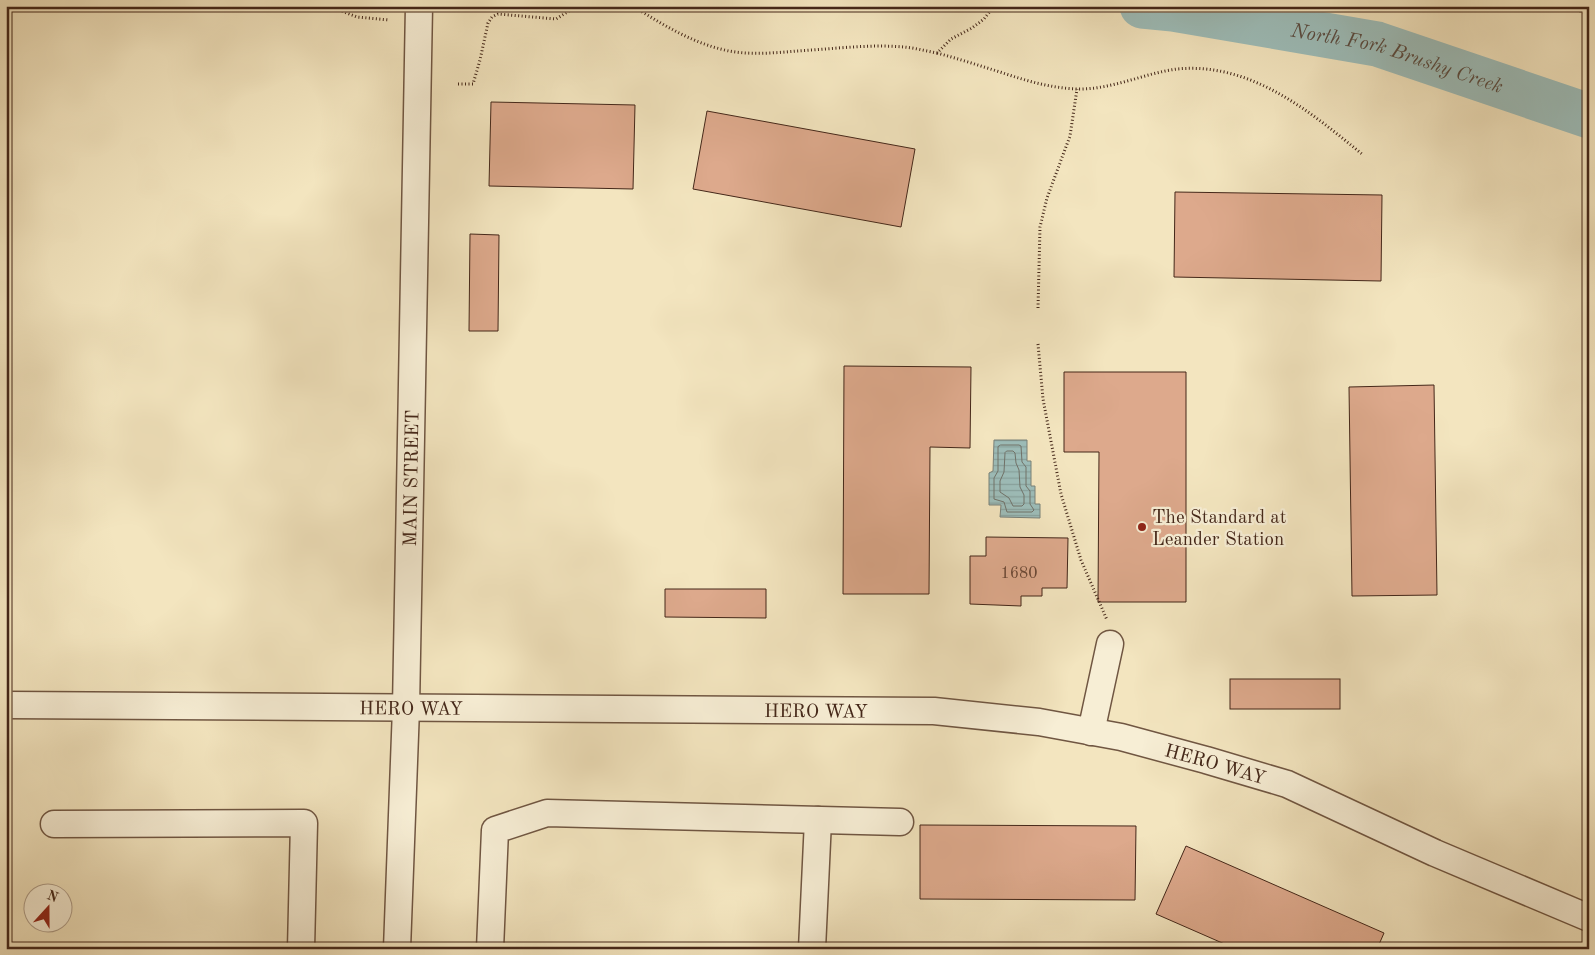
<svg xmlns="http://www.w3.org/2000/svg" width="1595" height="955" font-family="'Old Standard TT',serif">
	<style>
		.water { fill: url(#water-rules); stroke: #798179 }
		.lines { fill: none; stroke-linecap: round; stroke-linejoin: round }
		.shore { stroke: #707269; stroke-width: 1 }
		.river { stroke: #9dbdb9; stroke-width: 45 }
		.building { fill: #dda98c; stroke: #442719 }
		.minor-casing { stroke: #705642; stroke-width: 29 }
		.path { stroke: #442719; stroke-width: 3; stroke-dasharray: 1 2.5; stroke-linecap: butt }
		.minor { stroke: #f7eed5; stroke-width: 26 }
		.poi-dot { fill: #8f2418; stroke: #f7eed5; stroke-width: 2 }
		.labels { text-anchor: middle; stroke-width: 4.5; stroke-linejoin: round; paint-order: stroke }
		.number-label { font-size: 16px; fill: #6a4836 }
		.street-label { font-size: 19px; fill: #442719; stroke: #f7eed5 }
		.poi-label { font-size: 19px; fill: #442719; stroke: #f7eed5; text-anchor: start }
		.water-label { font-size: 20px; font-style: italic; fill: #5a4c41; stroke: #f7eed5 }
	</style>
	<defs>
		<pattern id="water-rules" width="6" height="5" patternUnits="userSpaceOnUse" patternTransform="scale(1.25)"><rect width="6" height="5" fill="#9dbdb9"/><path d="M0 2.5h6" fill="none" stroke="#88a29e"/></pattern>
	</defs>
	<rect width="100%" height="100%" fill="#f3e5bf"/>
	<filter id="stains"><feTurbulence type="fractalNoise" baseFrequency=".004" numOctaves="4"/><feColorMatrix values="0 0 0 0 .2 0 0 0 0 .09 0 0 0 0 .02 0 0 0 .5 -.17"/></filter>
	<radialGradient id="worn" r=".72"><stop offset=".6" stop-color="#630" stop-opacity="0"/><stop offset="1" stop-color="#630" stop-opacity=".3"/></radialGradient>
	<polygon class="water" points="994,440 1027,440 1027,461 1031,461 1031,486 1035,486 1035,504 1040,504 1040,518 1000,517 1001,505 989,505 989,473 993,471"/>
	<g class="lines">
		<g class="shore">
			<polygon points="1001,445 1019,445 1021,446 1022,462 1026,467 1026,486 1030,491 1030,504 1034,510 1032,512 1007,512 1004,502 994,499 994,478 998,471 998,447"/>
			<polygon points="1007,451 1013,451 1015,453 1016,463 1019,470 1020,487 1024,495 1024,504 1022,506 1013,506 1009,498 1000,492 1000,481 1004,472 1005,453"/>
		</g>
		<path class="river" id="s1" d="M1142,6L1173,9L1377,44L1589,116"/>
	</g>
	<g class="building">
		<polygon points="491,102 635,105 633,189 489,186"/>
		<polygon points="707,111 915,149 901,227 693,189"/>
		<polygon points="1175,192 1382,195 1381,281 1174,277"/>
		<polygon points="470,234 499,235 498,331 469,331"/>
		<polygon points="844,366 971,367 970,448 930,447 929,594 843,594"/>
		<polygon points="1064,372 1186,372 1186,602 1098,602 1099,452 1064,452"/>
		<polygon points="1434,385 1437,595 1352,596 1349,387"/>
		<polygon points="986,537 1068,538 1067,588 1042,588 1042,596 1021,596 1021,606 970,604 970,556 986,556"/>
		<polygon points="665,589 766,589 766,618 665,617"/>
		<rect x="1230" y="679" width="110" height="30"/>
		<polygon points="920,825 1136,826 1135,900 920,899"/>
		<polygon points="1186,846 1384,933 1377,949 1236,949 1156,914"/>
	</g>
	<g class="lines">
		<g class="minor-casing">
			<g id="minor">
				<path id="s2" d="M6,705L934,711L1039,722L1121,737L1206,760L1287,784L1435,853L1589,918"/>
				<polyline points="1091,732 1110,644"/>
				<polyline points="54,824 304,823 301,949"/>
				<path id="s3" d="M397,949L406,708L419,6"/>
				<polyline points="490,949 495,830 547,813 900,822"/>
				<polyline points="812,949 818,820"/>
			</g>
		</g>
		<g class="path">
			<polyline points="329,6 357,17 389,20"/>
			<path d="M633,6C663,25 694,44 729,51C751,55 775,53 797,51C832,49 869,44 904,47C915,48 926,51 937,53L951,39L972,28L984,19L994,6"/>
			<polyline points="1567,6 1589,15"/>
			<path d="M937,53C959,59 981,66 1003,73C1027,81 1051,88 1077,89C1111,90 1145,73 1177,69C1251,62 1309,111 1362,154"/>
			<polyline points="458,84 473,84 480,60 488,23 492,17 498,14 556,19 577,6"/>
			<polyline points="1038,308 1040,227 1047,198 1070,136 1077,89"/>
			<polyline points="1038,344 1043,399 1061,494 1081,560 1107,620"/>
		</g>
		<use href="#minor" class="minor"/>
	</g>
	<circle class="poi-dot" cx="1142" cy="527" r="5"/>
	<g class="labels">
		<g class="number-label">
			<text x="1019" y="578">1680</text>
		</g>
		<g class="street-label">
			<text dy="7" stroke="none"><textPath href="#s3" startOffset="471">MAIN STREET</textPath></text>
			<text dy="7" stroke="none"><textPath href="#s2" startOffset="405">HERO WAY</textPath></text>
			<text dy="7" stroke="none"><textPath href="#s2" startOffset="810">HERO WAY</textPath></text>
			<text dy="7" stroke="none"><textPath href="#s2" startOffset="1215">HERO WAY</textPath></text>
		</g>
		<g class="poi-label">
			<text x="1152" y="523">The Standard at<tspan x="1152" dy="22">Leander Station</tspan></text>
		</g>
		<g class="water-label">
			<text dy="7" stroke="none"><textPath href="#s1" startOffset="261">North Fork Brushy Creek</textPath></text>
		</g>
	</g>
	<rect width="1595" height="955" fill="none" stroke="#f3e5bf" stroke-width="25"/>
	<rect x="8" y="8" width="1580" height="940" fill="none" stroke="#442719" stroke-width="2.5"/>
	<rect x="12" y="12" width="1570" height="930" fill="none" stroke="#442719"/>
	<g transform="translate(48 908) rotate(21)"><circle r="24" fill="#f7eed5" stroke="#af9e8a"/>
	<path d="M0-4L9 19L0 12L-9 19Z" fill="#8f2418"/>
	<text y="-8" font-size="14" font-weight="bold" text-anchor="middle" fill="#442719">N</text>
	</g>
	<rect width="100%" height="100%" filter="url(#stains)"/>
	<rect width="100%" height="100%" fill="url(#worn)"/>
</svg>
